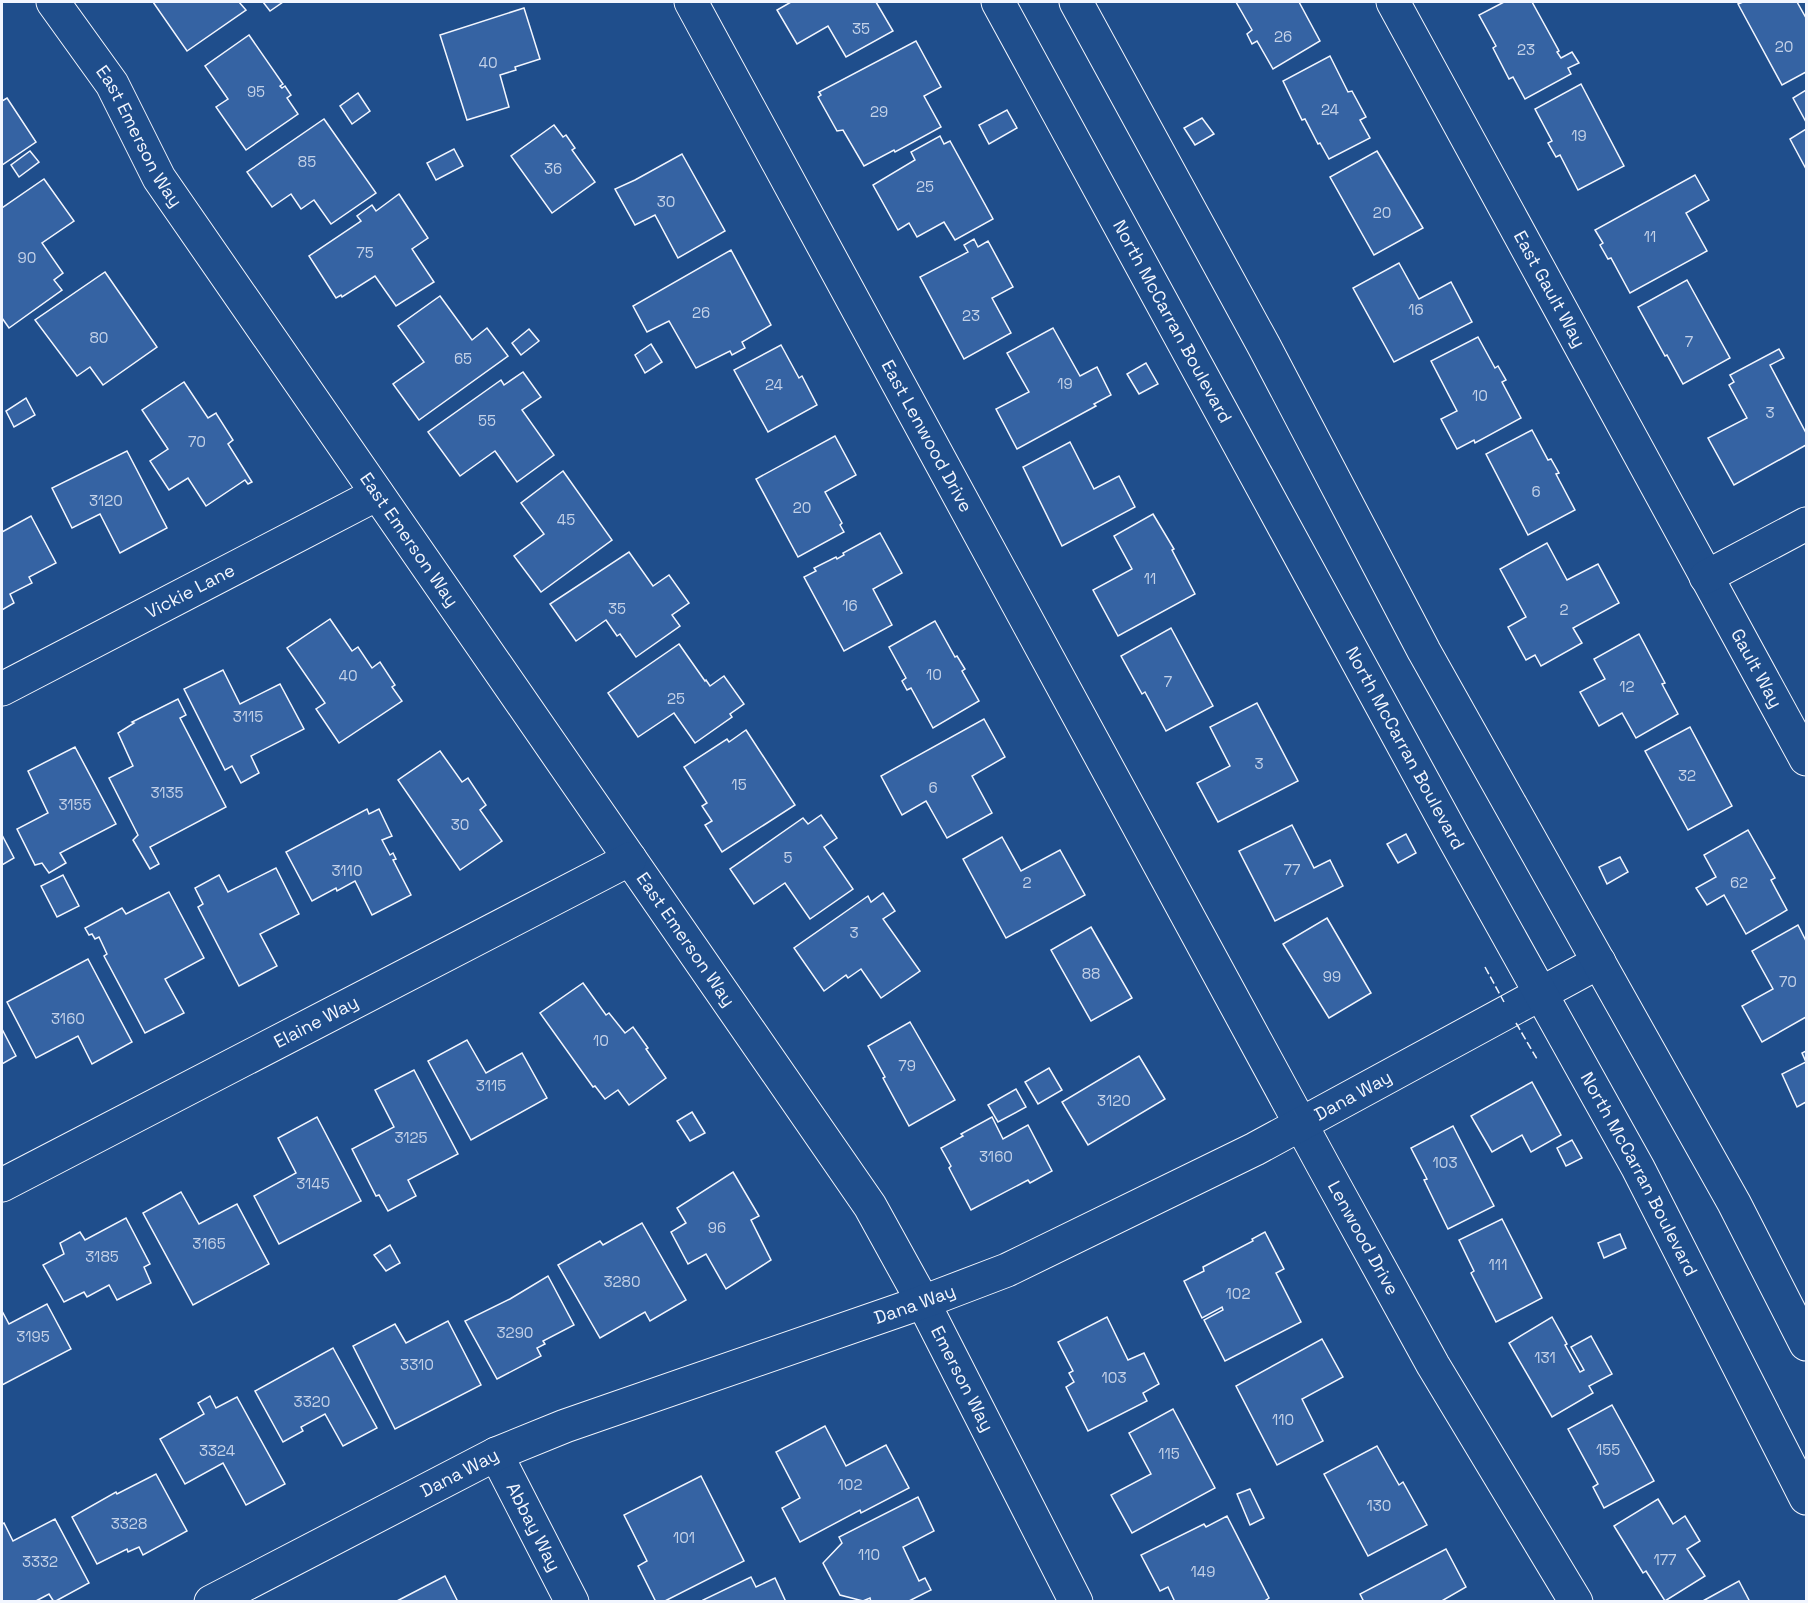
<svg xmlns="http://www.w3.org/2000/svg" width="1808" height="1603" font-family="'Space Grotesk',sans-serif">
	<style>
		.building { fill: #3563a3; stroke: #f2f6ff; stroke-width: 1.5 }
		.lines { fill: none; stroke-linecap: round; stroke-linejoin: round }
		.minor-casing { stroke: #f2f6ff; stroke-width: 35 }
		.major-casing { stroke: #f2f6ff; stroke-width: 35 }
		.minor { stroke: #1f4e8c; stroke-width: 33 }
		.major { stroke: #1f4e8c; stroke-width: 33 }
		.fence { stroke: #f2f6ff; stroke-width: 1.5; stroke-dasharray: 8 3; stroke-linecap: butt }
		.labels { text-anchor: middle; stroke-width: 4.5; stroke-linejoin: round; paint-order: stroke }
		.number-label { font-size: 15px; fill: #c3d1e8 }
		.street-label { font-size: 18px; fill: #f2f6ff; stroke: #1f4e8c }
	</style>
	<rect width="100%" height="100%" fill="#1f4e8c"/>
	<g class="building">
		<polygon points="153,2 239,2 246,10 187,51"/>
		<polygon points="263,2 283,2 270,11"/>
		<polygon points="791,2 876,2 893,31 846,57 828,26 797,44 777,10"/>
		<polygon points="1236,2 1299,2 1320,41 1273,69 1257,41 1252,44 1247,34 1252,30"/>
		<polygon points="1504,2 1532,2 1559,51 1557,52 1561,58 1572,52 1579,63 1568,68 1571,74 1525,99 1513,77 1509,79 1493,48 1496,46 1479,15"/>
		<polygon points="1743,2 1797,2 1806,18 1806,72 1782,85 1738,4"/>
		<polygon points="524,8 540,59 515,67 516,70 500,75 509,107 467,120 440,35"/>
		<polygon points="249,35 283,84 280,86 282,88 285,86 291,95 287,98 298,114 246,150 216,107 228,99 205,66"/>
		<polygon points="916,41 941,87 924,96 941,127 895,152 894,150 864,166 843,130 837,131 818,97 821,95 819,92"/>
		<polygon points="1330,56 1348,92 1352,91 1366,117 1360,120 1370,138 1329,159 1320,143 1318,144 1305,119 1302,120 1283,81"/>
		<polygon points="1581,84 1624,166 1578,190 1560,155 1556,157 1548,143 1552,141 1535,109"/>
		<polygon points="1806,90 1806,122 1793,98"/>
		<polygon points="358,93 370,111 352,124 340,106"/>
		<polygon points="7,98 36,142 2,165 2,101"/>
		<polygon points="1007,110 1017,128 989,144 979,125"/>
		<polygon points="1202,118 1214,134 1195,145 1184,128"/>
		<polygon points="324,119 376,193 331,224 314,200 301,209 291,194 272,207 247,172"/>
		<polygon points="554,125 563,137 566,135 575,148 572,150 595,182 552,213 511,156"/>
		<polygon points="1806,129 1806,169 1790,139"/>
		<polygon points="940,136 944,144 950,141 993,219 955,240 944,222 917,237 909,223 898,230 873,185 915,160 911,152"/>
		<polygon points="454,149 463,166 436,180 427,163"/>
		<polygon points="30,151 39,162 19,177 11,165"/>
		<polygon points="1377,151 1423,228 1374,255 1330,177"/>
		<polygon points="682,154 725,231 678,258 655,215 635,225 615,189 635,180"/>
		<polygon points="1695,175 1709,200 1686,213 1707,251 1630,293 1611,258 1608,259 1600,245 1603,243 1595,230"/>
		<polygon points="44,179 74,221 42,243 63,273 54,280 62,290 9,328 2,318 2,208"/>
		<polygon points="399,194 428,238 412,249 434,282 396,306 375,276 342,297 341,295 336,298 309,256 361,221 357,216 372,205 376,211"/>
		<polygon points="974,239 978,247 988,241 1013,287 992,298 1011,333 964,359 920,277 968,252 964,245"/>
		<polygon points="731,250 771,325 742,342 745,348 732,355 730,351 696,368 669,321 647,332 633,306"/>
		<polygon points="1399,263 1419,299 1451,282 1472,322 1394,362 1353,288"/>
		<polygon points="105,272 157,347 103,385 90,367 77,376 35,320"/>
		<polygon points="1687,280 1730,358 1683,384 1667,355 1665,356 1638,307"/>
		<polygon points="440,296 472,340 487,328 508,356 419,420 393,384 424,362 398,326"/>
		<polygon points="1053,328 1080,376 1097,367 1111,395 1094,404 1096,406 1017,449 996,409 1029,392 1007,353"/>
		<polygon points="529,329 539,341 521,355 512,343"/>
		<polygon points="1478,337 1495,368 1498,366 1506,380 1502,382 1521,418 1475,443 1474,440 1457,449 1441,419 1457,411 1431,361"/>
		<polygon points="651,344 662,362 645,373 635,355"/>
		<polygon points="781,345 799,378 802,376 817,405 768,432 734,370"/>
		<polygon points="1779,349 1784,358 1770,365 1806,433 1806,445 1734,485 1708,438 1747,418 1729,385 1734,382 1730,375"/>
		<polygon points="1146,363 1158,384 1139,394 1127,374"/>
		<polygon points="523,372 541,397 522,410 554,455 517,482 495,451 460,476 428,432 501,380 504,385"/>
		<polygon points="184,382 208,418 216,413 217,415 233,440 228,444 252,482 248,484 245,480 206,506 188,478 169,490 150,461 168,449 142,410"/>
		<polygon points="26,398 35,415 14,427 6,411"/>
		<polygon points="1532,430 1548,460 1551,459 1559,473 1556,474 1575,510 1528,535 1486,454"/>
		<polygon points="835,436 856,475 825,492 842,523 840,525 844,532 798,557 756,479"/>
		<polygon points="1070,442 1094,489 1119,476 1135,507 1062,546 1023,467"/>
		<polygon points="127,451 167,528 120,553 100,514 72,528 52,488"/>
		<polygon points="563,471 612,540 541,592 514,556 544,534 521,503"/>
		<polygon points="1153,514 1174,549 1172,550 1195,594 1118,636 1093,590 1132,569 1114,536"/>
		<polygon points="31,516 56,563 29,577 32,583 10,594 14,603 2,610 2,532"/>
		<polygon points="880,533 902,573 873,589 892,625 844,651 804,577 816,571 814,568 836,557 837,559 844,555 843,553"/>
		<polygon points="1547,543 1567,580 1598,564 1619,603 1573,628 1582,643 1541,666 1535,655 1526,660 1508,627 1526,617 1500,569"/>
		<polygon points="629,552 653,586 669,575 689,603 672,615 680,626 636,657 620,634 617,636 606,620 576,641 550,604"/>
		<polygon points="330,619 352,651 358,647 372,668 380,662 395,685 392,687 402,701 339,743 316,709 325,703 287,648"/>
		<polygon points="935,621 955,657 957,656 965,669 962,671 979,701 933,728 911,688 907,690 902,681 906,678 889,647"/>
		<polygon points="1171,628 1213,706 1166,731 1145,692 1142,694 1121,656"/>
		<polygon points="1639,634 1665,683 1662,684 1678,714 1636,738 1622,713 1599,726 1580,692 1605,679 1594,659"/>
		<polygon points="679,644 705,681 706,680 710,686 724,676 744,704 730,714 732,717 695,743 674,713 638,737 608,693"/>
		<polygon points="223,670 240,704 280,684 304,729 251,756 259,773 241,783 232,766 225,770 184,689"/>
		<polygon points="178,699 186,715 180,718 226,807 150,847 159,864 150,869 133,840 138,835 109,778 133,766 118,733 134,723 132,722"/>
		<polygon points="1257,703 1298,781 1218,822 1197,783 1230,766 1210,727"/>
		<polygon points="984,719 1005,757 972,776 992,813 947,838 926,801 902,815 881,776"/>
		<polygon points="1690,727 1732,806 1688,830 1645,751"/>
		<polygon points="746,730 795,805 722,852 705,825 712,821 702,806 707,803 684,767 727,739 729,742"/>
		<polygon points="75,747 116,824 60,853 66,863 49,873 42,863 35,865 17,829 48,813 28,771"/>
		<polygon points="440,751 462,782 468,778 486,805 480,810 502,841 460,870 398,780"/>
		<polygon points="367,809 369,814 379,809 392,836 382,840 390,855 393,853 396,859 393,860 411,895 372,915 355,881 337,891 336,888 312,901 286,852"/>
		<polygon points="821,815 837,838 824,847 853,889 810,919 785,883 754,904 730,869 803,818 808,824"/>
		<polygon points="1292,825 1314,868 1330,860 1343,886 1275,921 1239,851"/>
		<polygon points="1748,830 1775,878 1771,880 1787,910 1746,934 1724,895 1707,905 1696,888 1716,877 1704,855"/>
		<polygon points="1406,834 1416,853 1398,863 1387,844"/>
		<polygon points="2,835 14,858 2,865"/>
		<polygon points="1002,837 1021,871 1060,850 1085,895 1006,938 963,859"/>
		<polygon points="1620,857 1628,872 1607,884 1599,867"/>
		<polygon points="276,868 299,914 260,934 277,966 239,986 198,907 203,904 195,888 219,875 228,892"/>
		<polygon points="63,875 79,906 57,917 41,886"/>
		<polygon points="169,892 204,958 165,979 184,1013 145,1033 104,956 107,954 99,937 95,939 92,934 89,935 85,928 122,908 126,914"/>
		<polygon points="883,893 895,911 883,919 920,971 881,998 861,969 848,978 846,975 824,991 794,948 868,896 871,902"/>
		<polygon points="1327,918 1371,993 1329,1018 1283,944"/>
		<polygon points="1798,925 1806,941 1806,1017 1762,1042 1742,1006 1773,989 1752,951"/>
		<polygon points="1091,927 1132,998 1091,1021 1051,950"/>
		<polygon points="88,959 132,1042 92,1064 78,1036 36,1058 7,1002"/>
		<polygon points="583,983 606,1015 609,1013 625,1033 633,1027 648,1048 646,1049 666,1078 629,1105 618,1090 605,1099 595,1086 593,1087 540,1013"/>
		<polygon points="910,1022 955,1100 909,1126 883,1078 885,1077 868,1046"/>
		<polygon points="2,1029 16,1056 2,1064"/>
		<polygon points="467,1040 486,1073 522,1053 547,1098 471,1140 428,1061"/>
		<polygon points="1806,1051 1806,1102 1797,1107 1782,1074 1806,1062 1802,1053"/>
		<polygon points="1139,1056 1165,1099 1088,1145 1062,1102"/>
		<polygon points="1049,1068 1062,1090 1038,1104 1025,1082"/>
		<polygon points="414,1070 458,1154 408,1180 416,1196 388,1211 379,1195 376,1196 352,1149 394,1127 375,1090"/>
		<polygon points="1532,1082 1561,1135 1531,1152 1522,1135 1492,1152 1471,1116"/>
		<polygon points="1016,1089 1026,1107 998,1122 988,1105"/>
		<polygon points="692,1112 705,1133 690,1141 677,1121"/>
		<polygon points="317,1117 361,1201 279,1244 254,1196 296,1173 278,1138"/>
		<polygon points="992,1117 1003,1139 1028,1125 1052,1171 1030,1183 1028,1180 971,1210 949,1168 951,1166 941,1148 963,1136 961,1134"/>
		<polygon points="1453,1126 1494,1206 1448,1229 1424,1180 1427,1179 1411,1148"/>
		<polygon points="1572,1140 1582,1158 1566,1166 1557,1148"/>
		<polygon points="733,1172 759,1216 751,1220 771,1260 726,1289 706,1254 688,1264 671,1232 686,1223 677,1208"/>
		<polygon points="181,1192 199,1224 237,1204 269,1264 193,1305 143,1213"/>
		<polygon points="126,1218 150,1264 144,1267 151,1283 117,1300 109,1285 87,1297 84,1292 64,1302 43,1265 64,1254 60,1243 80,1232 85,1240"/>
		<polygon points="1502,1219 1542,1298 1496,1322 1471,1273 1474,1271 1459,1240"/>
		<polygon points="642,1223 686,1300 650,1321 645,1312 600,1338 558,1265 600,1241 603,1245"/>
		<polygon points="1265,1232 1284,1269 1276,1273 1301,1322 1225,1361 1204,1320 1223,1310 1222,1307 1202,1318 1184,1281 1204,1271 1203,1267 1253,1241 1252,1239"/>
		<polygon points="1620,1234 1626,1248 1604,1258 1598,1243"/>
		<polygon points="390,1245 400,1263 386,1271 374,1255"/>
		<polygon points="548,1276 574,1325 543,1341 545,1344 537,1348 541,1356 497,1379 465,1321 510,1299"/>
		<polygon points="47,1304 71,1349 2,1385 2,1311 9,1324"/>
		<polygon points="1107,1317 1128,1360 1144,1353 1159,1384 1143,1393 1147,1401 1088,1431 1066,1387 1074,1382 1069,1373 1073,1371 1058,1342"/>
		<polygon points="1552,1317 1567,1344 1565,1345 1580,1372 1584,1370 1571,1347 1591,1336 1612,1374 1589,1386 1593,1393 1552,1417 1509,1343"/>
		<polygon points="448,1321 481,1385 395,1429 353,1346 395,1324 406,1343"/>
		<polygon points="1322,1339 1343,1377 1302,1399 1323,1441 1277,1465 1236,1386"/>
		<polygon points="333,1348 377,1428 343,1446 325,1414 301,1427 303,1431 283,1442 255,1391"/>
		<polygon points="210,1396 216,1408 237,1397 285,1484 246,1505 223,1463 185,1484 160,1439 204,1414 198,1403"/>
		<polygon points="1612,1405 1654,1481 1604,1508 1593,1487 1598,1484 1568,1429"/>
		<polygon points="1173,1409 1215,1488 1132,1533 1111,1495 1151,1474 1129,1433"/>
		<polygon points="825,1426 846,1466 886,1445 909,1488 861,1513 860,1510 800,1542 782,1508 800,1498 776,1452"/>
		<polygon points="1377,1446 1399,1485 1403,1482 1427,1525 1368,1556 1324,1474"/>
		<polygon points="156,1474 187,1531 143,1555 139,1547 128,1552 127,1549 97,1564 72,1517 116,1492 117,1494"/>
		<polygon points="701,1476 744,1561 663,1602 656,1602 638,1566 647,1561 624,1515"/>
		<polygon points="1250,1489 1264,1518 1250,1525 1237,1494"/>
		<polygon points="918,1497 934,1531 903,1547 919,1581 925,1578 931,1590 907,1602 871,1602 870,1598 863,1601 840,1595 823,1563 842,1543 839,1537"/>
		<polygon points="1658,1499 1673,1524 1685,1516 1700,1541 1687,1549 1705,1576 1665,1601 1646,1571 1643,1573 1614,1526"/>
		<polygon points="1227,1516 1269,1598 1263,1602 1175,1602 1168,1587 1160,1591 1141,1555 1204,1524 1206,1527"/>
		<polygon points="55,1519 89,1583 54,1602 49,1594 34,1602 2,1602 2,1524 4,1523 13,1541"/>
		<polygon points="1446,1549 1466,1587 1440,1602 1364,1602 1360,1594"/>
		<polygon points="445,1576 458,1602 395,1602"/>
		<polygon points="751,1577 756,1587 775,1578 786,1602 704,1602 703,1600"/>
		<polygon points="1739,1581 1750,1602 1701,1602"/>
	</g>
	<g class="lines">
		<g class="minor-casing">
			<g id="minor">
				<path id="s1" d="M53,2L112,84L159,178L870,1206L923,1302L1076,1602"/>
				<path id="s2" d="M691,2L1324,1167L1433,1365L1576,1602"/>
				<path id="s3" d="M1393,2L1806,759"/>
				<polyline points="1706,577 1806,524"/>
				<path id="s4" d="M2,689L377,494"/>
				<path id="s5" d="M2,1185L630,859"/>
				<path id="s6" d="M496,1454L572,1602"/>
				<path id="s7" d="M211,1602L496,1454L565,1426L923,1302L1007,1270L1255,1149L1599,962"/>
			</g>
		</g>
		<g class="major-casing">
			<g id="major">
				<path id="s8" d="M998,2L1454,838L1638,1168L1806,1498"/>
				<polyline points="1076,2 1264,346 1424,651 1734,1203 1806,1344"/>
			</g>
		</g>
		<use href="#minor" class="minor"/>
		<use href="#major" class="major"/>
		<g class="fence">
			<polyline points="1485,967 1504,1002"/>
			<polyline points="1516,1023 1537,1059"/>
		</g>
	</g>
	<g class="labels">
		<g class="number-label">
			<text x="861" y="34">35</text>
			<text x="1283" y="42">26</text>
			<text x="1784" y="52">20</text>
			<text x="1526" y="55">23</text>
			<text x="488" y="68">40</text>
			<text x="256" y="97">95</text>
			<text x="1330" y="115">24</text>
			<text x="879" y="117">29</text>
			<text x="1579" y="141">19</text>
			<text x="307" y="167">85</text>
			<text x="553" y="174">36</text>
			<text x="925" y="192">25</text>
			<text x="666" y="207">30</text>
			<text x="1382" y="218">20</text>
			<text x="1650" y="242">11</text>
			<text x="365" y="258">75</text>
			<text x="27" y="263">90</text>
			<text x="1416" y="315">16</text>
			<text x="701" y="318">26</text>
			<text x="971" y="321">23</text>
			<text x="99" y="343">80</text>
			<text x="1689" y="347">7</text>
			<text x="463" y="364">65</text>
			<text x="1065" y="389">19</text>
			<text x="774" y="390">24</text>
			<text x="1480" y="401">10</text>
			<text x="1770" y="418">3</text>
			<text x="487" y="426">55</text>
			<text x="197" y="447">70</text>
			<text x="1536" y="497">6</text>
			<text x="106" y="506">3120</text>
			<text x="802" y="513">20</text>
			<text x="566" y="525">45</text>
			<text x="1150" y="584">11</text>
			<text x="850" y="611">16</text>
			<text x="617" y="614">35</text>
			<text x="1564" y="615">2</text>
			<text x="934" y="680">10</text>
			<text x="348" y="681">40</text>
			<text x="1168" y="687">7</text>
			<text x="1627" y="692">12</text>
			<text x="676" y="704">25</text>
			<text x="248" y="722">3115</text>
			<text x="1259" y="769">3</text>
			<text x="1687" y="781">32</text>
			<text x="739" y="790">15</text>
			<text x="933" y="793">6</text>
			<text x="167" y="798">3135</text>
			<text x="75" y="810">3155</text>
			<text x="460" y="830">30</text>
			<text x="788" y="863">5</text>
			<text x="1292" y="875">77</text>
			<text x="347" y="876">3110</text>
			<text x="1027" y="888">2</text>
			<text x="1739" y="888">62</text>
			<text x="854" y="938">3</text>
			<text x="1091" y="979">88</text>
			<text x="1332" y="982">99</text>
			<text x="1788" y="987">70</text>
			<text x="68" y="1024">3160</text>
			<text x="601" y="1046">10</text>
			<text x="907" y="1071">79</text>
			<text x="491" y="1091">3115</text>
			<text x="1114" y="1106">3120</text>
			<text x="411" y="1143">3125</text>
			<text x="996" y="1162">3160</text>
			<text x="1445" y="1168">103</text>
			<text x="313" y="1189">3145</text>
			<text x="717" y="1233">96</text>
			<text x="209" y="1249">3165</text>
			<text x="102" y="1262">3185</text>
			<text x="1498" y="1270">111</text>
			<text x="622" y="1287">3280</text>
			<text x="1238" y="1299">102</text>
			<text x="515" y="1338">3290</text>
			<text x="33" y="1342">3195</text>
			<text x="1545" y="1363">131</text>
			<text x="417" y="1370">3310</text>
			<text x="1114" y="1383">103</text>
			<text x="312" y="1407">3320</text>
			<text x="1283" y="1425">110</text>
			<text x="1608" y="1455">155</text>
			<text x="217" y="1456">3324</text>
			<text x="1169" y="1459">115</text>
			<text x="850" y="1490">102</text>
			<text x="1379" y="1511">130</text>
			<text x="129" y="1529">3328</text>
			<text x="684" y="1543">101</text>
			<text x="869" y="1560">110</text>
			<text x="1665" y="1565">177</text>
			<text x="40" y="1567">3332</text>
			<text x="1203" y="1577">149</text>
		</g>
		<g class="street-label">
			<text dy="6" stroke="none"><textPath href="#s1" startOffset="160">East Emerson Way</textPath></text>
			<text dy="6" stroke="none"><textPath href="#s3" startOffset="327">East Gault Way</textPath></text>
			<text dy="6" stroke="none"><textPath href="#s8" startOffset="364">North McCarran Boulevard</textPath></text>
			<text dy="6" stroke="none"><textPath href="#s2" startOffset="494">East Lenwood Drive</textPath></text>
			<text dy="6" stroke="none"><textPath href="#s1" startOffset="646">East Emerson Way</textPath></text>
			<text dy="6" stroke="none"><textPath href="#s4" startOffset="212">Vickie Lane</textPath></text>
			<text dy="6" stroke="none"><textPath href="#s3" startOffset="759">Gault Way</textPath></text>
			<text dy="6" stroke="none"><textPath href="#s8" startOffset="850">North McCarran Boulevard</textPath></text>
			<text dy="6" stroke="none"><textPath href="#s1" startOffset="1132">East Emerson Way</textPath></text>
			<text dy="6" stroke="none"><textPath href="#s5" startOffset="354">Elaine Way</textPath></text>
			<text dy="6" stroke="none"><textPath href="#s7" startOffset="1252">Dana Way</textPath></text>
			<text dy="6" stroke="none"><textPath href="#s8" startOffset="1336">North McCarran Boulevard</textPath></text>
			<text dy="6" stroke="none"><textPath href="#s2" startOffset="1407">Lenwood Drive</textPath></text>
			<text dy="6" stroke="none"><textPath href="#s7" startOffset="766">Dana Way</textPath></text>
			<text dy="6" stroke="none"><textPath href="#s1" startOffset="1652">Emerson Way</textPath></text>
			<text dy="6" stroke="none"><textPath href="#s7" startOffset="280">Dana Way</textPath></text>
			<text dy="6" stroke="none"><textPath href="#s6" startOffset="82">Abbay Way</textPath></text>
		</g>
	</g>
	<rect width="1808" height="1603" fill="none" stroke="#f2f6ff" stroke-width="6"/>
</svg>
